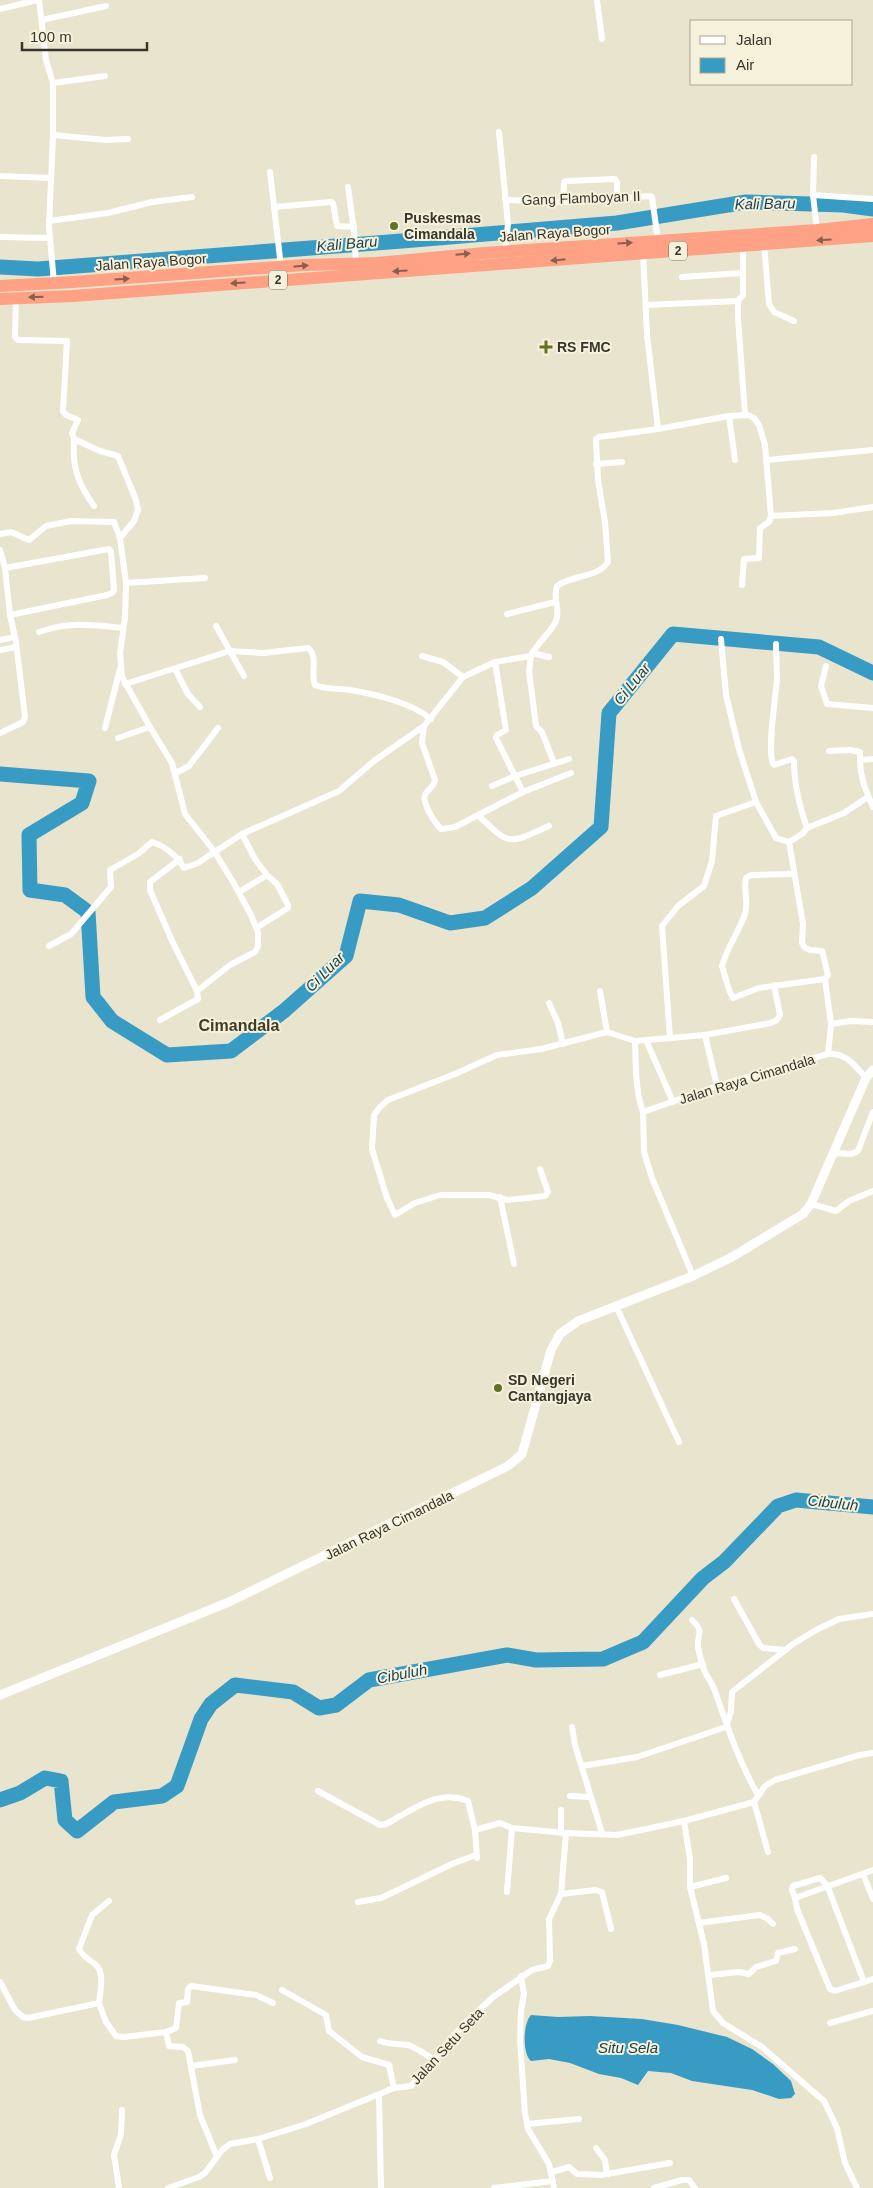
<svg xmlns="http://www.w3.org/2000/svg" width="873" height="2188" font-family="Helvetica,sans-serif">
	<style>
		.water { fill: #389bc4 }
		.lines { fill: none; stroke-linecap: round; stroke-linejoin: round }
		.river { stroke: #389bc4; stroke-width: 15 }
		.street { stroke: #fff; stroke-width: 6 }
		.secondary { stroke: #fff; stroke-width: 9 }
		.highway { stroke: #fea184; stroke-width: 12 }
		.oneway { fill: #87604f }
		.poi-dot { fill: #607321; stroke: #f6f1db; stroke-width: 2 }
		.labels { text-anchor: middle; stroke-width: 4; stroke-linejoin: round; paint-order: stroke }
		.shield { fill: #f6f1db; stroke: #706d60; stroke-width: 1 }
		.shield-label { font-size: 12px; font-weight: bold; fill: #37352c }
		.street-label { font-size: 14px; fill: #37352c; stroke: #f6f1db }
		.poi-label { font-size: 14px; font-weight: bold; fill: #37352c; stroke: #f6f1db; text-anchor: start }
		.water-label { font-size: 15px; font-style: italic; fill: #153f51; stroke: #f6f1db }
		.quarter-label { font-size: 16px; font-weight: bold; fill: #413c2a; stroke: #f6f1db }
	</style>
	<rect width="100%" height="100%" fill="#e9e4ce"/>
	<path class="water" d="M531,2015L558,2017L590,2016L642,2019L678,2025L727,2037L752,2049L773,2064L791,2081L795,2094L791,2098L779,2099L752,2090L692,2081L671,2073L648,2071L638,2085L621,2078L599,2074L570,2063L549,2059L531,2061C522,2054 523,2023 531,2015Z"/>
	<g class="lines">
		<g class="river">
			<polyline points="0,267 38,269 402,241 617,223 746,202 843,205 873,209"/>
			<polyline points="0,774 89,781 82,803 29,835 30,890 65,895 88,912 93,997 112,1021 167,1055 231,1051 284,1011 346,956 360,901 399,905 450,923 485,918 532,888 601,827 609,713 673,634 819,647 873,673"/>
			<polyline points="0,1800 20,1793 45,1778 61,1781 65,1820 77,1831 114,1802 162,1796 177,1786 201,1719 211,1704 235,1685 293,1692 319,1708 336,1705 369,1680 507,1655 536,1660 603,1659 643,1642 703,1578 724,1562 778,1506 796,1500 873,1507"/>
		</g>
		<g class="street">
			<polyline points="39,0 46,60 53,83 53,135 49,227 54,283"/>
			<polyline points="597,0 602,39"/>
			<polyline points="0,9 37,0"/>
			<polyline points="42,20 106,6"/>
			<polyline points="53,83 105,76"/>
			<polyline points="499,132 508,224 505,252"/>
			<polyline points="53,135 105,140 128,139"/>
			<polyline points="814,157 813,195 817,230"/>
			<polyline points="270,172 281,267"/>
			<polyline points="0,176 50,178"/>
			<polyline points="348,187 354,231 356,264"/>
			<polyline points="813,195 873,199"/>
			<polyline points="505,200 563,202 650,196 652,197 658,241"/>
			<polyline points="563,202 564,182 566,181 615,179 617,182 617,198"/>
			<polyline points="274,207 331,202 333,203 337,226 354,227"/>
			<polyline points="49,221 108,213 152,202 192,197"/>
			<polyline points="0,237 50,238"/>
			<polyline points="764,244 769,304 774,312 794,321"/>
			<polyline points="643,253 647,335 658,429"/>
			<polyline points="682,277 742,273"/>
			<polyline points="16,298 15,337 18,340 67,341 63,411 66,415 78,420 72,433 74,439 100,451 118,456 136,500 138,510 134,521 120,538 126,583 125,618 120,653 122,677 150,727 172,763 185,814 214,851 233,882 251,915 258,933 258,946 255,952 230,965 197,991 198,999 160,1020"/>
			<polyline points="738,301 743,295 743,246"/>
			<polyline points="646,305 738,301 738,318 745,414"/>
			<polyline points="729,416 735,460"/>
			<path d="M74,439C72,468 78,483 94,506"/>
			<polyline points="767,460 873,450"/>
			<polyline points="596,464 622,462"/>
			<polyline points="771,516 833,513 873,507"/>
			<polyline points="0,534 11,532 29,540 46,526 71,521 114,522 120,538"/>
			<polyline points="0,550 5,568 10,615"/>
			<polyline points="126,583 205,578"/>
			<polyline points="507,614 555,602"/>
			<polyline points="216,626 244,676"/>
			<path d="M39,632C70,621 92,625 123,628"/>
			<polyline points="721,639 726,695 739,749 756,802 776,838 789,842"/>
			<polyline points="0,640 14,637"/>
			<path d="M776,644C776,656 777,668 777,679C776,695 766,755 774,765L792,759L794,761C794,785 799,805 807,828"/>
			<polyline points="0,650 16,647"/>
			<polyline points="532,653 549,657"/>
			<polyline points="422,656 443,662 463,677"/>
			<polyline points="531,656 529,671 536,726 542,732 554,763"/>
			<polyline points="495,662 506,730 497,735 496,738 523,792"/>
			<polyline points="826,666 821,686 827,704 873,708"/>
			<polyline points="175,669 188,694 200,707"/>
			<path d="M125,684L230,651L263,653L308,648C319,657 310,674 315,685C326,690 339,688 350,690C375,694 412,703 431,719"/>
			<path d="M424,726L422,743L435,780C434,786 430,788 426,793C420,801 435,823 441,829L455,827L523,792L571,773"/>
			<polyline points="105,728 120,669"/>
			<polyline points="0,733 23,722 25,717 16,642 10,615 107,595 112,593 114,590 111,551 109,549 5,568"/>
			<polyline points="118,738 150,727"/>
			<polyline points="829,751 850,750 860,752 860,760"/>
			<path d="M873,759L860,760C860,778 866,791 873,807"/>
			<polyline points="176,773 189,766 218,728"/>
			<polyline points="492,786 515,776 569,759"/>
			<path d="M478,815C511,847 508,844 549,826"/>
			<polyline points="807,828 844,813 868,797"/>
			<polyline points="242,834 255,859 267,875"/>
			<polyline points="789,842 803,924 802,943 805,948 810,950 822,951 828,975 825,979 831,1024 828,1054"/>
			<polyline points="789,842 802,834 807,828"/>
			<polyline points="180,859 150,882 150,890 173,943 197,991"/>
			<path d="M793,874L751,875L746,878C743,890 749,902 745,914C739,932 727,947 722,966C724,973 730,995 733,998L759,988L825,979"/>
			<polyline points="239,892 267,875 277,884 288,905 288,908 256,928"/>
			<path d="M49,946L71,934L111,887L110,870L138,854L152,842C165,846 177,856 184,868L198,863L242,834L339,791L374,761L424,726L463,677L495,662L531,656C537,642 551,633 556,621C561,610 552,598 557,586C571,575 598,578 608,562L605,522L598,480L596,439L599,437L658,429L729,416L748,415L754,418L759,425L765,445L771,516L769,522L760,528L759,558L744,559L742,585"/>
			<polyline points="600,991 607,1032"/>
			<polyline points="549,1003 558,1023 563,1044"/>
			<polyline points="831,1024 851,1021 873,1022"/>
			<polyline points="705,1035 717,1086"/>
			<polyline points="670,1038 662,926 678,906 704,886 712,861 716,816 756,802"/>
			<polyline points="646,1040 673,1102"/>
			<path d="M635,1041C636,1065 635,1089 643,1112"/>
			<polyline points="833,1153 851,1154 858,1151 873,1112"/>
			<polyline points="540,1169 548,1192 545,1196 507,1200 489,1195 440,1195 415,1203 395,1215 387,1198 372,1149 374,1115 380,1107 388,1100 455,1074 497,1055 541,1049 607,1032 635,1041 705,1035 771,1023 777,1020 780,1015 774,985"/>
			<polyline points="500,1197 514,1264"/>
			<polyline points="811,1204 836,1211 849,1201 873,1191"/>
			<path d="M693,1276L652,1178L644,1152L643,1112L717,1086L828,1054C847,1053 854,1065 866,1078"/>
			<polyline points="616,1306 679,1442"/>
			<polyline points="734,1599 759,1644 763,1648 786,1650"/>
			<path d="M692,1620C705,1633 697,1632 698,1647C699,1654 702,1663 704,1670C707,1677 712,1683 715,1691C727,1726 739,1762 758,1795"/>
			<polyline points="660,1675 703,1664"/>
			<polyline points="572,1727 575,1745 602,1833"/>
			<polyline points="582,1766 637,1757 726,1727 731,1711 732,1692 793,1644 816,1630 839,1619 873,1614"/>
			<path d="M318,1791L380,1825C387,1825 392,1821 398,1817C421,1805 441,1790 468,1801L475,1830L500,1823L512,1828L566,1833"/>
			<polyline points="570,1796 590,1797"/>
			<polyline points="754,1802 768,1852"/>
			<polyline points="561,1810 561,1832"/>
			<polyline points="684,1821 690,1859 690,1887 704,1944 713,2011 723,2023 762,2047 824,2101 837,2128 845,2163 857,2188"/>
			<polyline points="475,1830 477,1858"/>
			<polyline points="873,1870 795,1898 797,1909 830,1989 835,1991 873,1979"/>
			<polyline points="863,1874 873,1899"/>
			<polyline points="690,1887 726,1878"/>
			<polyline points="507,1892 512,1828"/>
			<polyline points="561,1894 596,1890 602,1892 611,1929"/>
			<polyline points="795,1898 792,1890 793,1886 820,1878 827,1885 864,1982"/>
			<polyline points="358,1902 381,1898 454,1863 476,1855"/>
			<polyline points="699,1923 760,1915 768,1919 773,1924"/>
			<polyline points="710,1975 739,1972 749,1974 756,1967 776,1961 778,1953 795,1949"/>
			<polyline points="521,1976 524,1994 521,2011 520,2041 525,2113 528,2129 549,2164 554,2188"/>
			<polyline points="0,1982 15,2010 23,2017 28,2018 99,2003 106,2022 116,2036 124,2037 166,2032 169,2046 183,2047 188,2051 200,2115 217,2157"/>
			<polyline points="282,1990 326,2015 329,2031 362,2057 389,2065 394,2088"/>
			<path d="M99,2003C100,1992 105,1973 96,1965C89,1959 83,1957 79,1949L92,1915L109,1901"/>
			<polyline points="830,2023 873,2011"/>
			<polyline points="166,2032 176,2028 179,2003 187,2002 188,1989 191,1986 256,1995 273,2003"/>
			<path d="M380,2041C390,2045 398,2043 408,2045C417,2048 425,2054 433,2059"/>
			<polyline points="191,2066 235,2060"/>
			<polyline points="379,2096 381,2188"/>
			<polyline points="527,2124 579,2119"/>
			<polyline points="258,2139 270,2178"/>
			<polyline points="596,2148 605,2160 607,2174"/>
			<polyline points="552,2172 569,2167 577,2174 601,2175 670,2163"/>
			<polyline points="119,2188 114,2155 121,2134 122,2110"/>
			<polyline points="168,2188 199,2177 205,2173 222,2150 230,2144 258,2139 306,2124 394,2088 411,2086 463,2025 493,1997 532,1970 548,1966 550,1961 549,1919 561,1894 566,1833 617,1835 684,1821 754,1802 765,1786 775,1780 860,1755 873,1753"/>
			<polyline points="494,2188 553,2181"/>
			<polyline points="654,2188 682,2180 689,2180 695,2188"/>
		</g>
		<polyline class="secondary" points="0,1695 229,1602 508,1466 522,1454 551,1350 560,1334 578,1321 693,1276 732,1257 803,1214 811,1204 866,1078 873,1070"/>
		<g class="highway">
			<polyline points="0,286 73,282 305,265 377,263 484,253 817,230 873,224"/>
			<polyline points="0,299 73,296 873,236"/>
		</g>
	</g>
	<defs><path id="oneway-solid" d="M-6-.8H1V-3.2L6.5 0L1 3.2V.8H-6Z" transform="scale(1.25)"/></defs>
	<g class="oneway">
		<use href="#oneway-solid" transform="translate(824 240) rotate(176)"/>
		<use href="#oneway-solid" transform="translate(625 243) rotate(-4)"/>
		<use href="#oneway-solid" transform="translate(463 254) rotate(-5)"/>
		<use href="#oneway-solid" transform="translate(558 260) rotate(174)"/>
		<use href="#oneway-solid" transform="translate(301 266) rotate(-6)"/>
		<use href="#oneway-solid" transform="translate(400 271) rotate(176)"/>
		<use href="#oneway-solid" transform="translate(122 279) rotate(-4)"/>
		<use href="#oneway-solid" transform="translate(238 283) rotate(176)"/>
		<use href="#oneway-solid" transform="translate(36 297) rotate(178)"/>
	</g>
	<g class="poi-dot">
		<circle cx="394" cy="226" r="5"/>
		<path d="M543.5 339.5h5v5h5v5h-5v5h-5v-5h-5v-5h5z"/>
		<circle cx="498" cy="1388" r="5"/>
	</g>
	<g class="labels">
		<g class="shield">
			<rect x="669" y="241.5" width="18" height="19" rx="4"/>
			<rect x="269" y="270.5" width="18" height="19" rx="4"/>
		</g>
		<g class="shield-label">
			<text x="678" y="255">2</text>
			<text x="278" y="284">2</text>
		</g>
		<g class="street-label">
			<text transform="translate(581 198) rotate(-2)" y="5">Gang Flamboyan II</text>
			<text transform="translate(555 233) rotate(-4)" y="5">Jalan Raya Bogor</text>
			<text transform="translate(151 262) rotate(-4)" y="5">Jalan Raya Bogor</text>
			<text transform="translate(747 1079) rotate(-17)" y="5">Jalan Raya Cimandala</text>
			<text transform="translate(389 1525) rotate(-26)" y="5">Jalan Raya Cimandala</text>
			<text transform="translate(447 2046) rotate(-47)" y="5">Jalan Setu Seta</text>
		</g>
		<g class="poi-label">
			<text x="404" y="223">Puskesmas<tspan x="404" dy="16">Cimandala</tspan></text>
			<text x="557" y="352">RS FMC</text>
			<text x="508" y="1385">SD Negeri<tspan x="508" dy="16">Cantangjaya</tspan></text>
		</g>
		<g class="water-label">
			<text transform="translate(765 204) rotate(-1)" y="5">Kali Baru</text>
			<text transform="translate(347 244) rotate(-5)" y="5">Kali Baru</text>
			<text transform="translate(632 684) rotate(-51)" y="5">Ci Luar</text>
			<text transform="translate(325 972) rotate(-45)" y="5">Ci Luar</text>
			<text transform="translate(833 1503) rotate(6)" y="5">Cibuluh</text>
			<text transform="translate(402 1674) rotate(-11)" y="5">Cibuluh</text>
			<text x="628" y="2053">Situ Sela</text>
		</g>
		<g class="quarter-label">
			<text x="239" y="1031">Cimandala</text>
		</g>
	</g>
	<rect x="690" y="20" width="162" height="65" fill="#f6f1db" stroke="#aaa695"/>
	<rect x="700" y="36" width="25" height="8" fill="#ffffff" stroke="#aaa695"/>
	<text x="736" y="45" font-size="15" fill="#37352c">Jalan</text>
	<rect x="700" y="58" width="25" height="15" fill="#389bc4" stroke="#aaa695"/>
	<text x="736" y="70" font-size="15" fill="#37352c">Air</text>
	<path d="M22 42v8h125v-8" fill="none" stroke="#37352c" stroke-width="2.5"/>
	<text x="30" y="42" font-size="15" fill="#37352c" stroke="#f6f1db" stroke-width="4" paint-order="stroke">100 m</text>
</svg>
